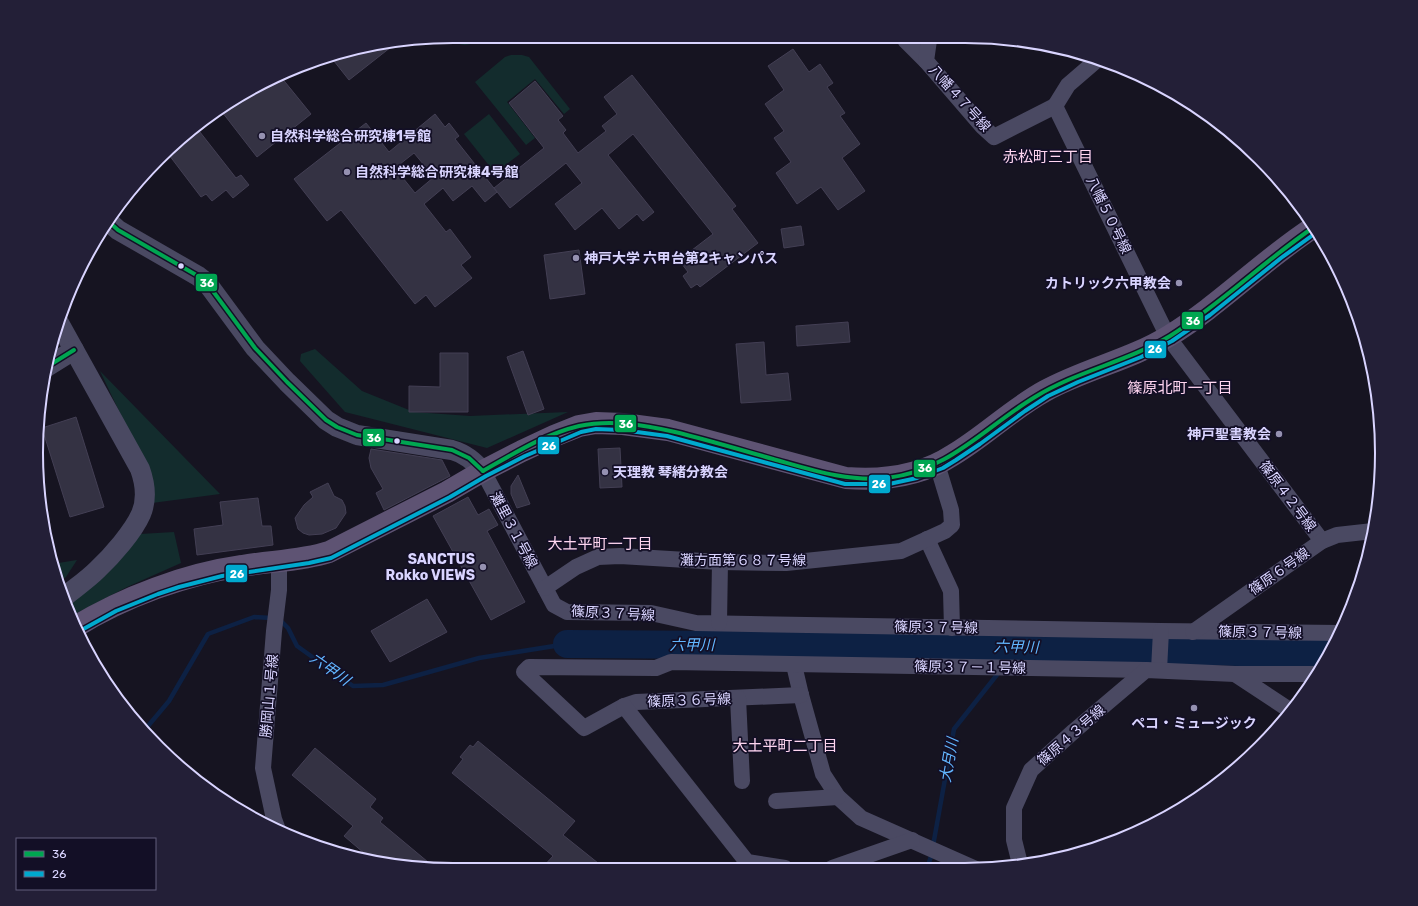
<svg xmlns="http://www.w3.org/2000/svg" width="1418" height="906" font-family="Rubik,'Noto Sans JP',sans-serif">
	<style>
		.green { fill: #132c2d }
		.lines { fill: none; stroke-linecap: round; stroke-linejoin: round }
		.stream { stroke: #0d2144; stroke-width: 4.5 }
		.river { stroke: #0d2144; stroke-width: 28 }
		.building { fill: #343243; stroke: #433f54; fill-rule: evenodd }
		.minor { stroke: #4a4962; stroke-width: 16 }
		.tertiary { stroke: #4a4962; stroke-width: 20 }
		.primary { stroke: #5e5373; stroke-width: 22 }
		.bus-1-casing { stroke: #130f26; stroke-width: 7 }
		.bus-2-casing { stroke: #130f26; stroke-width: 7 }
		.bus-1 { stroke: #00a651; stroke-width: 4 }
		.bus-2 { stroke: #00a9ce; stroke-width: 4 }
		.poi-dot { fill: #9591b1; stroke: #130f26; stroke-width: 1.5 }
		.bus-dot { fill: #d9d4ff; stroke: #130f26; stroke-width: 1.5 }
		.labels { text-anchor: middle; stroke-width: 3.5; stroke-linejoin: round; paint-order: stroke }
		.street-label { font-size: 14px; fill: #d9d4ff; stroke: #130f26 }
		.poi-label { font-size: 14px; font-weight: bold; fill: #d9d4ff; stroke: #130f26; text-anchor: start }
		.neighbourhood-label { font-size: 15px; fill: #ffd6f0; stroke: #130f26 }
		.water-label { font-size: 15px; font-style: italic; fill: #62b6ff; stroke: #130f26 }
		.rim { fill: none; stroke: #d9d4ff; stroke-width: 2 }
		.line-badge { stroke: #130f26; stroke-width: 1.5 }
		.badge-label { font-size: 11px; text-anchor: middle; font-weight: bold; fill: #fff }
	</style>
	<rect width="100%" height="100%" fill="#161421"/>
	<g class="green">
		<path d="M451,40H479C470,46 461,47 451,40Z"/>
		<polygon points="511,55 522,55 529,57 570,109 564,114 535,79 507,102 535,138 526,145 475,82 505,57"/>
		<polygon points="489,114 520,154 495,173 464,134"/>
		<polygon points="315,349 362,391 414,412 470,416 568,412 487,448 345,412 300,361 301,354"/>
		<polygon points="100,371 220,494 152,503 149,474"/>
		<polygon points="174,532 181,563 127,587 71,616 67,605 140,534"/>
		<polygon points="77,560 66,577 58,582 52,564"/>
	</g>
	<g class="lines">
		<g class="stream">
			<polyline points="279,619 288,628 297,646 353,686 383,685 479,658 567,644"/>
			<polyline points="1006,664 1019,647"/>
			<polyline points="143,732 169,701 208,634 254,617 272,618"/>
			<polyline points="933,846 954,729 1000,671"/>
			<polyline points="927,869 932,853"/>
		</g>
		<polyline class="river" points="567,644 1019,647 1329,654"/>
	</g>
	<g class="building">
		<polygon points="398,40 400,40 349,80 330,56"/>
		<polygon points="793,49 809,72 820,64 833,83 827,87 845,113 840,116 860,144 842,158 865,191 838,210 821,187 797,204 776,173 791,162 774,138 784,131 765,104 784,90 768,66"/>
		<polygon points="632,75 736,206 732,209 758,243 700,287 697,284 691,288 683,276 688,272 679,260 713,234 633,134 608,155 654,212 643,221 637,214 619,229 602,208 575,230 555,204 582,183 566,163 510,208 494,188 544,148 509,103 535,81 563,116 558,120 566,130 563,133 578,153 606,131 602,126 617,114 604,97"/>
		<polygon points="281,77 311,114 257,157 219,108"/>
		<path d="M435,114L445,127L449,123L459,136L455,139L497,192L485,202L472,186L453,201L443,188L424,204L446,232L450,229L471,257L461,265L472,278L435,307L426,295L415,304L341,210L327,221L294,179L366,123L389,152ZM414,153L434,177L415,193L395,168Z"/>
		<polygon points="196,127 236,178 241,175 249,185 233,198 226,190 212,201 206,194 201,197 166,151"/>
		<polygon points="801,226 804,245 784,248 781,229"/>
		<polygon points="579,250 585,294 550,299 544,255"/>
		<polygon points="848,322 850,342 797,346 796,326"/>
		<polygon points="764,342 766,375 788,373 791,400 741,403 736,344"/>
		<polygon points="523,351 544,409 528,415 507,357"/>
		<polygon points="440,353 468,353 468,412 409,412 409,386 440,387"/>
		<polygon points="76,417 104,507 70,517 42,428"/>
		<polygon points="620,448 622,487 600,488 598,449"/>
		<polygon points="371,449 442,460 450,476 384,510 376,493 383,489 371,468 369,458"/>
		<polygon points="518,475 530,504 517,508 511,494 511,486"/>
		<polygon points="328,483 334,496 342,500 345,506 346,513 336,528 322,534 309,535 303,533 298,529 295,518 304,505 313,497 310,492"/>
		<polygon points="468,497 478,515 489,509 498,525 487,531 525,602 491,620 433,516"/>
		<polygon points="258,498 262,526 271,526 273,545 197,555 194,529 223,525 220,502"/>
		<polygon points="427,599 447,632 390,662 371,631"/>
		<polygon points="478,741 575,821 563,835 603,867 543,867 553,856 452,773 463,759 460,757 470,745 473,747"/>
		<polygon points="315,748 376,799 370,807 383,818 380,822 434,867 399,866 371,859 344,836 353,826 292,775"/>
	</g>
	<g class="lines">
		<g class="minor">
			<polyline points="905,40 926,61"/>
			<polyline points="929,40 926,61 982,126 994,137 1055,106"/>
			<polyline points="1097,60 1068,85 1055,106 1168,337 1322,541"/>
			<polyline points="483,471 554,605 567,612 651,613 696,623 1161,631 1341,633"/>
			<polyline points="927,539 951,591 952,628"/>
			<polyline points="545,588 576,567 598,557 620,556 720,562 786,563 901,551 945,531 952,525 951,510 937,464"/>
			<polyline points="719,623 720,562"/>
			<polyline points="1193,632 1322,541 1337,535 1373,531"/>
			<polyline points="794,665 801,695 823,774 838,797 861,818 976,869"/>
			<polyline points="1159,670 1161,631"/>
			<polyline points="1235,674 1291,711"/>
			<polyline points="801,695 636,702 624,706 584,728 524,672 529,667 656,668 671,662 1146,670"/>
			<polyline points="738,698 742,781"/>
			<polyline points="624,706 747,862 785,868"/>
			<polyline points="776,801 838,797"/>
			<polyline points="278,830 274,819 263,768 274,631 279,590 279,562"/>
			<polyline points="1020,864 1014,840 1014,808 1031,770 1074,731 1146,670 1235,674 1316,674"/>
			<polyline points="832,868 912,840"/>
		</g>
		<g class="tertiary">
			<path d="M108,221L118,230L198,276L207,283L255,348L287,382L326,420L337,427L357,435L452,450C466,454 473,461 483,471"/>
			<path d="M58,321L140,469C145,483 147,500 141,514C133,532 112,556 97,570C87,580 75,588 64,597"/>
			<polyline points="45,368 74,350"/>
		</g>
		<path class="primary" d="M75,627C124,597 186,574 242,566C271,561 301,561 329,552L447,492L483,471L522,451L554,436L579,426L596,423L623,424L668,430L846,478C884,481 921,476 953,455C985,436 1012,409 1045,391C1085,369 1130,360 1169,336C1220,305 1263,260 1314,227"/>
		<g class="bus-1-casing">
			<g id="bus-1">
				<polyline points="108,221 118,230 198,276 207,283 255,348 287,382 326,420 337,427 357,435 452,450 469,458 483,471"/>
				<polyline points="45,368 74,350"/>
				<path d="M483,471C513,454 545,434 579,426C611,419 644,425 675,432C708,440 741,450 773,459C812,470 847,482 887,478C949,471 985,427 1035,397C1077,371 1127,362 1170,336C1221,304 1264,261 1314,227"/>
			</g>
		</g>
		<g class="bus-2-casing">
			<polyline id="bus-2" points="78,632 116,611 158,594 179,587 222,576 309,563 331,558 450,497 486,476 525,456 581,432 596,429 622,430 667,436 845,484 889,484 917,478 943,468 956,460 980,444 1025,411 1048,396 1078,382 1141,357 1172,341 1210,315 1281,258 1317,232"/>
		</g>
		<use href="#bus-1" class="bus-1"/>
		<use href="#bus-2" class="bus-2"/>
	</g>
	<g class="poi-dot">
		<circle cx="262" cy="136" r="4"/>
		<circle cx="347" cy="172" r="4"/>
		<circle cx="576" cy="258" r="4"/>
		<circle cx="1179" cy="283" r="4"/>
		<circle cx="1279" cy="434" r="4"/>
		<circle cx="605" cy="472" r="4"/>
		<circle cx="483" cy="567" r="4"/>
		<circle cx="1194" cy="708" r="4"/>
	</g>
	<g class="bus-dot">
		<circle cx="181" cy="266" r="3.5"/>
		<circle cx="397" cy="441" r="3.5"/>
	</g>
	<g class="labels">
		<g class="street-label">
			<text transform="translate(960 98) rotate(48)" y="5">八幡４７号線</text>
			<text transform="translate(1109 215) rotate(64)" y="5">八幡５０号線</text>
			<text transform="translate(1288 496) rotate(53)" y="5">篠原４２号線</text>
			<text transform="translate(514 530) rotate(62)" y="5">灘里３１号線</text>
			<text x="743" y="565">灘方面第６８７号線</text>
			<text transform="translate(1279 571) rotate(-35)" y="5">篠原６号線</text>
			<text transform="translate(613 613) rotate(3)" y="5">篠原３７号線</text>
			<text transform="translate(936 627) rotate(1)" y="5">篠原３７号線</text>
			<text transform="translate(1260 632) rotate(1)" y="5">篠原３７号線</text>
			<text transform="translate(970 667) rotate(1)" y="5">篠原３７－１号線</text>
			<text transform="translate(269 696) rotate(-85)" y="5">勝岡山１号線</text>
			<text transform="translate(689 700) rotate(-2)" y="5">篠原３６号線</text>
			<text transform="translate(1071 735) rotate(-41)" y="5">篠原４３号線</text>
		</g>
		<g class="poi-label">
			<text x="270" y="141">自然科学総合研究棟1号館</text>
			<text x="355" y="177">自然科学総合研究棟4号館</text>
			<text x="584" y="263">神戸大学 六甲台第2キャンパス</text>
			<text x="1171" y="288" text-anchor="end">カトリック六甲教会</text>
			<text x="1271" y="439" text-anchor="end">神戸聖書教会</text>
			<text x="613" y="477">天理教 琴緒分教会</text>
			<text x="475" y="564" text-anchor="end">SANCTUS<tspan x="475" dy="16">Rokko VIEWS</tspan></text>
			<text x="1194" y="728" text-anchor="middle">ペコ・ミュージック</text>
		</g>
		<g class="neighbourhood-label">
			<text x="1048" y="162">赤松町三丁目</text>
			<text x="1180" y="393">篠原北町一丁目</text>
			<text x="600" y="549">大土平町一丁目</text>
			<text x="785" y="751">大土平町二丁目</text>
		</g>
		<g class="water-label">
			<text x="692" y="650">六甲川</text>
			<text transform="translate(1016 647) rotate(1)" y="5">六甲川</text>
			<text transform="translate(330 669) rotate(35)" y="5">六甲川</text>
			<text transform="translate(949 760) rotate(-80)" y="5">大月川</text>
		</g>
	</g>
	<path d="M0 0H1418V906H0ZM453 43H965A410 410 0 0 1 1375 453V453A410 410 0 0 1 965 863H453A410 410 0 0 1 43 453V453A410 410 0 0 1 453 43Z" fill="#231f37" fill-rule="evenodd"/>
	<path class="rim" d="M453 43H965A410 410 0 0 1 1375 453V453A410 410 0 0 1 965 863H453A410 410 0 0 1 43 453V453A410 410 0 0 1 453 43Z"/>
	<g class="line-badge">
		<rect x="195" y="273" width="23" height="19" rx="4" fill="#00a651"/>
		<rect x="1181" y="311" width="23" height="19" rx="4" fill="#00a651"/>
		<rect x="1144" y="340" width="23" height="19" rx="4" fill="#00a9ce"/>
		<rect x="614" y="414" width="23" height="19" rx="4" fill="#00a651"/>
		<rect x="362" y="428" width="23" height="19" rx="4" fill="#00a651"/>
		<rect x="537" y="436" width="23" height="19" rx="4" fill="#00a9ce"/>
		<rect x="913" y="459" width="23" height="19" rx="4" fill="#00a651"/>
		<rect x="868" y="474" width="23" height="20" rx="4" fill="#00a9ce"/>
		<rect x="225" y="564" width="23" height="19" rx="4" fill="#00a9ce"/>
	</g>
	<g class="badge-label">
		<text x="207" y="287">36</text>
		<text x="1193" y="325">36</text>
		<text x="1155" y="353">26</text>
		<text x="626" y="428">36</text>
		<text x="374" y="442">36</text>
		<text x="549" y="450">26</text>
		<text x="925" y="472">36</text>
		<text x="879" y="488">26</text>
		<text x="237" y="578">26</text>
	</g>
	<rect x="16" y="838" width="140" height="52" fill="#130f26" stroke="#625e7d"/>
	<rect x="24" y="851" width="20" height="6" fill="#00a651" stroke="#625e7d"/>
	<text x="52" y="858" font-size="12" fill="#d9d4ff">36</text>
	<rect x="24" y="871" width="20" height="6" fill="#00a9ce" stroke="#625e7d"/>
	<text x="52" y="878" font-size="12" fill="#d9d4ff">26</text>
</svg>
